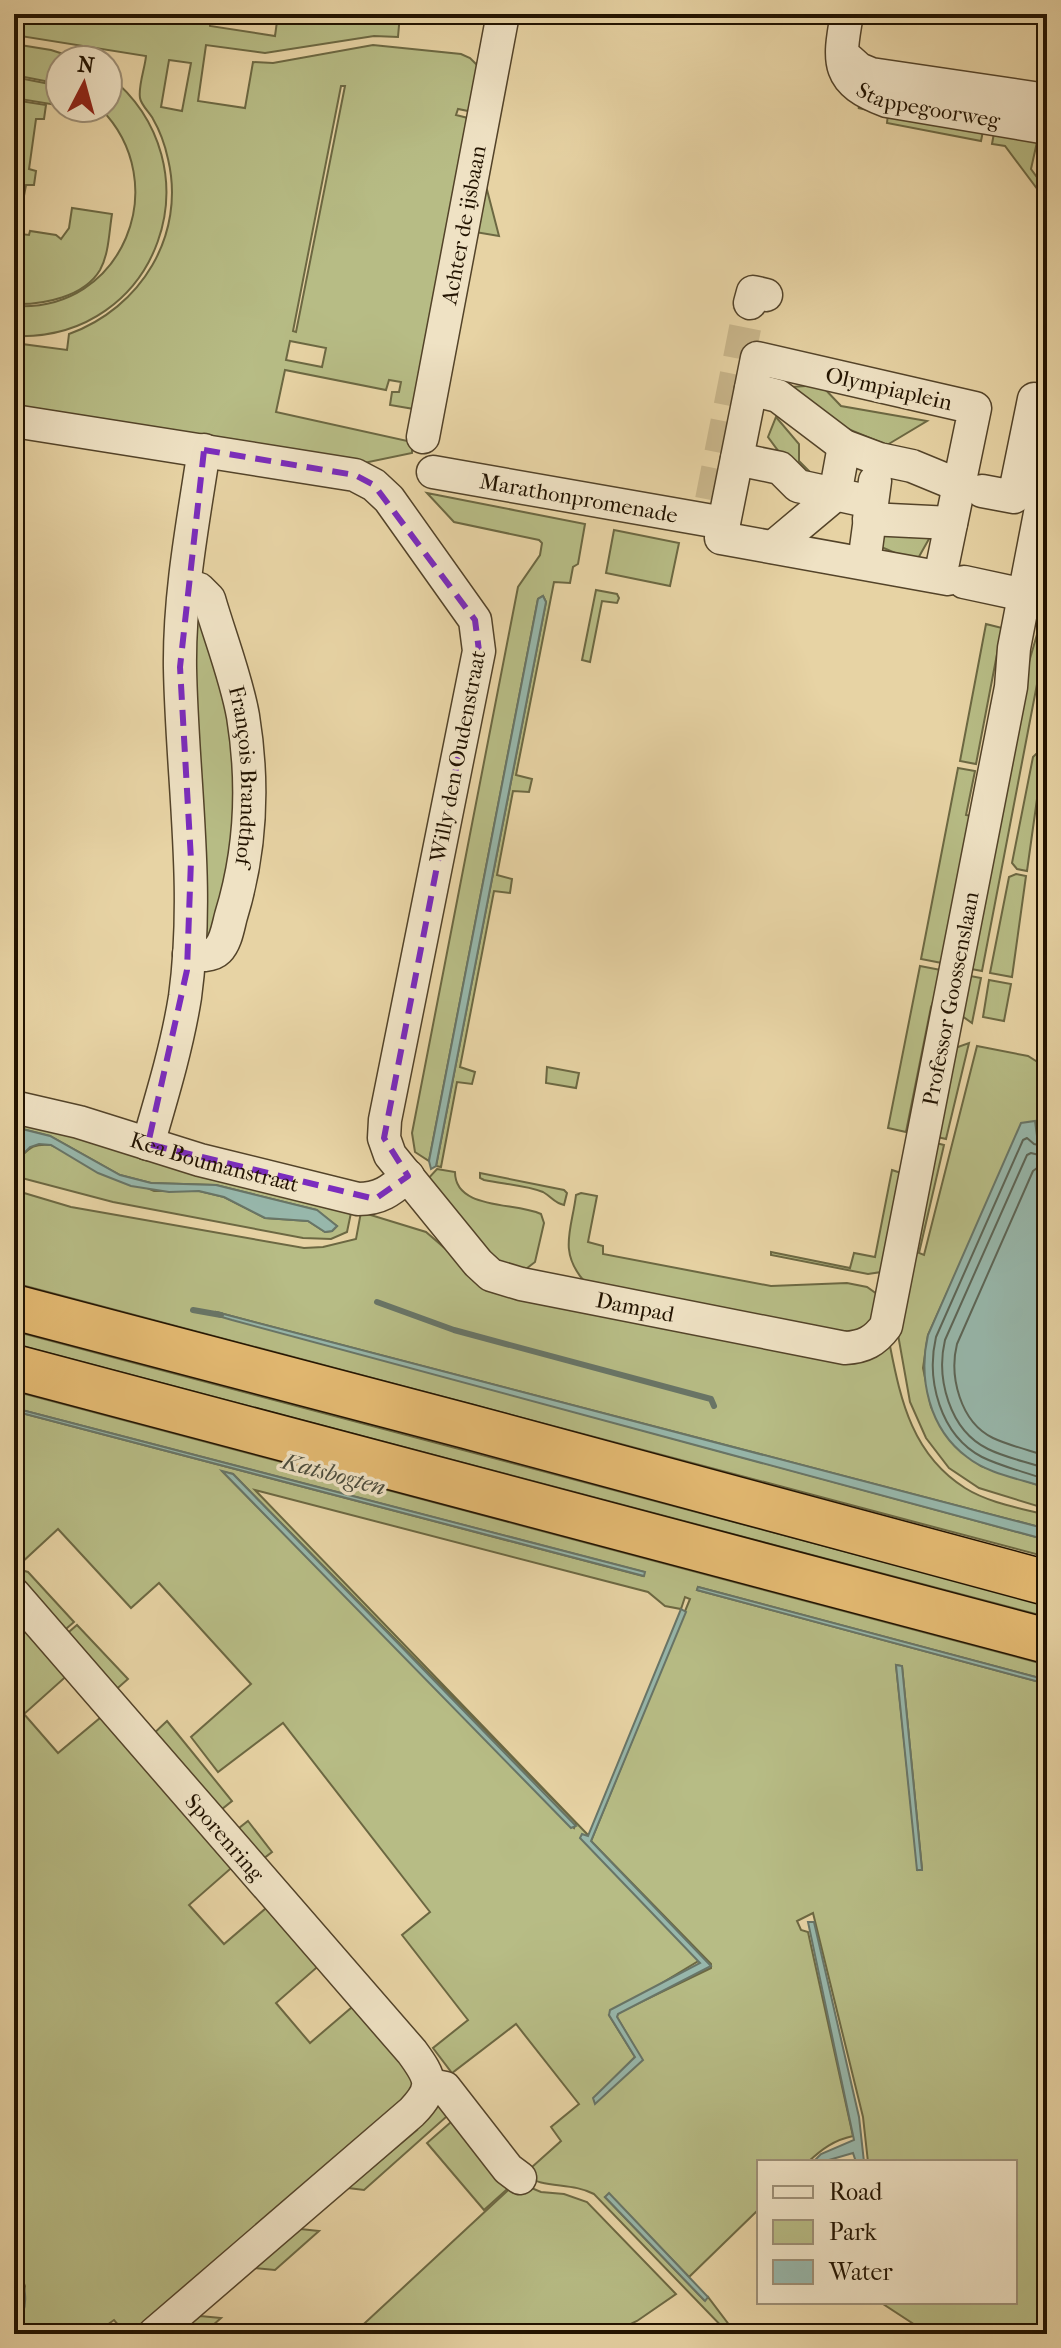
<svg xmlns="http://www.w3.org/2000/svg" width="1061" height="2348" font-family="'IM FELL French Canon',serif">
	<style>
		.green { fill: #b7bc85; stroke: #6c6842; stroke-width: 2; fill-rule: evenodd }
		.water { fill: #97b7ab; stroke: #687567; stroke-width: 2 }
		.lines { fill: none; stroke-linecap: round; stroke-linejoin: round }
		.shore { stroke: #5c6556; stroke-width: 2 }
		.stream { stroke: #687567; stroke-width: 6 }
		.minor-tunnel { stroke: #c9b68b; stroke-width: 32; stroke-dasharray: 32 16; stroke-linecap: butt }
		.minor-casing { stroke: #534329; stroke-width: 35 }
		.highway-casing { stroke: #221300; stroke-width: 47 }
		.minor { stroke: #efe2c4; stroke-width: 32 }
		.highway { stroke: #e4ba72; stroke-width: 44 }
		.marked { fill: none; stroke: #7b2cbf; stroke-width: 6; stroke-dasharray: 16 10; stroke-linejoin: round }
		.labels { text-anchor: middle; stroke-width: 7; stroke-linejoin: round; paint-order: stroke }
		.street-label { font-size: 22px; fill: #221300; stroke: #efe2c4 }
		.water-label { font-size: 24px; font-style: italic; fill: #4b4c3c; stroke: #efe2c4 }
	</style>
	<rect width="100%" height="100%" fill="#e7d3a4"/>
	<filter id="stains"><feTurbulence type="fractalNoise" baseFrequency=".0025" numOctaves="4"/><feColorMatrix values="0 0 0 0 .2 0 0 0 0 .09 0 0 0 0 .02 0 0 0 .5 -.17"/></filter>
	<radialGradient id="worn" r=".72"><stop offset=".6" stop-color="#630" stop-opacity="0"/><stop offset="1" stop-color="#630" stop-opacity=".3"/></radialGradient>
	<g class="green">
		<path d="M14,14H168L210,20V26L275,36L278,14H400L398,37L374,36L265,53L206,45L198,101L245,108L253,62L273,63L373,45L461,54L470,58L477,65L473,112L458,109L456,115L472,119L414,409L390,405L392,392H399L401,382L389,380L386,390L285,370L276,412L412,442V453L359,464L14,406V343L67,350L69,334C141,308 186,235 168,159C165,145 160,131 153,119C150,113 141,105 140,98C138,86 145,68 146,56L14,35ZM169,60L191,63L182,111L161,107ZM341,86H345L296,332L293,331ZM290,341L326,348L322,367L286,360Z"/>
		<polygon points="14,44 51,50 82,60 60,60 60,84 14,75"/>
		<path d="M108,75C221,165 159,342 14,336V306C123,313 175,183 100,108H108Z"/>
		<polygon points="14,77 60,86 60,108 95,108 94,114 57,108 57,105 14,98"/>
		<path d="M14,100L46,105L44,119H36L29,169L36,171L34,185H26L18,228L21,229L20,234L29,235L30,231L56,235L61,239L69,228L72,208L112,214C109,232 109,254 100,270C84,297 43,305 14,304Z"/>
		<polygon points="868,105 983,131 981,141 887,123 888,114 858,108"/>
		<polygon points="994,133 1037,142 1031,169 1047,191 1047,202 1005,146 992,144"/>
		<polygon points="485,182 499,236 475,232"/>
		<polygon points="821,385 841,406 927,421 887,445 848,429 775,388"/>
		<polygon points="776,417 799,444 799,461 818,480 799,479 768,437"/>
		<polygon points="427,493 585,524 578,564 573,567 570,583 554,582 516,775 532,779 529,792 513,791 497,875 512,879 510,893 494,891 460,1067 475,1072 472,1084 457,1082 441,1167 436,1166 546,602 543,596 538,599 429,1161 415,1152 412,1133 518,587 540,555 542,543 539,540 454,522"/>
		<polygon points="614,530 679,543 670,586 606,573"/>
		<polygon points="934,530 916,562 872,543 884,531"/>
		<polygon points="596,590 617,594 619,598 617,603 602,601 590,662 582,660"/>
		<polygon points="193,599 212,630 243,800 217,941 202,945"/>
		<polygon points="986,624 1002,628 976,764 960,761"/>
		<polygon points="1038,631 1047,632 982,971 966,968 1020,693"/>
		<polygon points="1036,754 1043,756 1027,871 1017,869 1012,863 1033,757"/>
		<polygon points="958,768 975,771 966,815 976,817 947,964 921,959"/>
		<polygon points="1016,874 1026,876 1012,977 990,973 1009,877"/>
		<polygon points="920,966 946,971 931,1007 906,1132 888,1128"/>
		<polygon points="965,975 981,978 972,1023 962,1016"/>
		<polygon points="989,980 1011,984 1004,1021 983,1017"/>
		<polygon points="969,1043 946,1139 933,1136 955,1048"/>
		<polygon points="977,1046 1028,1056 1047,1068 1047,1140 1037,1136 1034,1132 990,1197 928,1335 923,1368 931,1407 946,1435 981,1466 1047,1488 1047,1509 979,1488 949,1468 926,1438 910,1402 897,1329 932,1142 944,1145 919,1253 924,1255"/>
		<polygon points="547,1067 579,1073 576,1088 546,1083"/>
		<path d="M14,1115L352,1208L347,1232L331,1239L303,1238L113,1202L14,1176V1163C29,1150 30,1143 51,1145L154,1191H199L224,1197L265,1218L308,1221L325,1232L332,1231L337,1226L316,1210L216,1185L151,1183L120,1175L50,1136L14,1127Z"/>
		<path d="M437,1169L455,1172C455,1210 515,1202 541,1214L544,1223L535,1262L522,1272L491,1265L425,1182Z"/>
		<polygon points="892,1170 904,1174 881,1272 868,1274 771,1255 771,1252 850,1268 854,1253 875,1257"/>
		<path d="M480,1173L564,1190L567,1193L564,1205C554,1203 552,1197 543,1192C526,1185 503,1184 484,1180L480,1178Z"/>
		<path d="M14,1190L71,1207L304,1248L323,1247L356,1239L361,1212L426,1232L492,1289L863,1360L890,1346C901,1402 913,1455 965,1488C989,1503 1020,1508 1047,1515V1529L216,1312L215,1314L1047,1540V1557L14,1283Z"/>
		<path d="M581,1193L597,1196L588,1242L603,1246V1254L771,1286L847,1283L867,1287L877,1294V1318L855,1337L584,1281C558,1251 572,1229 576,1195Z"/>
		<polygon points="14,1331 1047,1605 1047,1617 14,1344"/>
		<path d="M14,1391L1047,1665V1680L698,1587L697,1590L1047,1684V2334H929L880,2302H1015V2162H868L863,2117L813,1913L797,1921L801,1930L808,1932L853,2136C834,2140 822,2149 808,2162H759V2209L689,2277L609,2194L605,2197L704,2300L708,2297L736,2334H729L594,2194C571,2182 545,2189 523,2175L561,2141L551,2127L579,2104L516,2024L452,2073L433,2048L468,2020L402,1935L430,1912L283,1723L218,1772L191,1737L251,1684L159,1583L131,1608L58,1529L20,1564L14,1562V1411L643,1576L644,1572L14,1408ZM223,1472L233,1474L576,1823L574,1828ZM255,1490L648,1592L665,1606L681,1609L685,1597L690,1599L591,1841L711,1964V1968L618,2013L617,2017L642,2060L594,2098L635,2057L609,2015L700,1960L581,1838L588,1835ZM896,1665L902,1666L922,1869L918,1870Z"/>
		<polygon points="14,1568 28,1572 74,1622 60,1634 14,1582"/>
		<polygon points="14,1607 71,1672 24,1714 58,1753 106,1713 237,1863 189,1905 224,1944 272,1903 323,1962 276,2003 310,2043 358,2002 409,2061 413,2090 141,2334 126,2334 114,2320 100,2330 102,2334 14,2334 14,2326 19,2322 25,2286 14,2258"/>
		<polygon points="77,1625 128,1679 112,1693 63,1637"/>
		<polygon points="167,1721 232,1801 217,1813 151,1736"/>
		<polygon points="248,1821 272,1852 259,1862 234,1832"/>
		<polygon points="444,2096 455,2109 364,2190 348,2188 417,2130 411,2124"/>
		<polygon points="459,2115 513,2184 484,2210 427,2143"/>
		<polygon points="517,2182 541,2192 564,2194 587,2202 676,2294 637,2321 610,2334 353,2334"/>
		<polygon points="291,2228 319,2231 275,2270 253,2268"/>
		<polygon points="200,2316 221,2318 203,2334 179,2334"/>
	</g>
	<g class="water">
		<polygon points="543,596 546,602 436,1166 431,1169 429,1161 538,599"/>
		<path d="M1035,1121L1037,1136L1047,1140V1488C1021,1479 988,1474 967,1457C929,1429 918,1378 928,1335L1021,1123Z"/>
		<polygon points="14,1127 50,1136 120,1175 151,1183 216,1185 317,1210 337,1226 332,1231 325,1232 308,1221 265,1218 224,1197 199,1191 169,1192 131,1186 98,1173 51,1145 39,1144 30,1147 14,1163"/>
		<polygon points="216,1312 1047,1529 1047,1540 232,1320 215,1315"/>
		<polygon points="14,1408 645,1572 644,1576 14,1411"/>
		<polygon points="222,1471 233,1474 576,1826 571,1828"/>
		<polygon points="698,1587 1047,1680 1047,1684 697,1590"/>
		<polygon points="681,1609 686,1612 591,1841 711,1966 618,2014 617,2017 643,2060 595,2104 593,2098 635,2057 609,2015 610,2010 700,1963 580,1838 582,1834 588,1836"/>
		<polygon points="896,1665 902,1666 922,1870 917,1870"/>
		<polygon points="808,1922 814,1922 859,2117 864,2162 856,2162 853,2153 822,2162 813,2162 821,2154 854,2140"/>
		<polygon points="609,2193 708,2297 705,2301 605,2197"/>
		<path d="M14,2258C23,2278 34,2308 14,2326Z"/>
	</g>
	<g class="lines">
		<g class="shore">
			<path d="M1047,1147L1034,1144L1027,1138L1023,1140L936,1337C926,1380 940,1435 982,1457C1002,1467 1026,1472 1047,1480"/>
			<path d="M1047,1157L1031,1153L1027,1155L945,1340C936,1378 949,1430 988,1449C1006,1458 1028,1462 1047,1469"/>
			<path d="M1047,1169L1037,1168L1033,1171L957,1344C949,1376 960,1422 993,1438C1010,1446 1029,1450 1047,1456"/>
		</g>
		<g class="stream">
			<polyline points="377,1302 454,1330 711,1399 714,1406"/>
			<polyline points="193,1310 221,1315"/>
		</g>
		<polyline class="minor-tunnel" points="711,500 750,303"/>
		<g class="minor-casing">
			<g id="minor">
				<path id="s1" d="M847,14C838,64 836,82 887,101L1047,128"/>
				<polyline points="849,60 859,69 871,74 1047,100"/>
				<polyline points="750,303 753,292 766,295"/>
				<polyline points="751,389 778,396 844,446 879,459 912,466 963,487"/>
				<path id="s2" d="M14,421L355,475L374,485L389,499L475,620L479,651L385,1120L384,1138L390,1155L478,1263L491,1275L521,1284L845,1348C864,1347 875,1341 886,1326L1011,687L1014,648L1047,477"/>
				<path id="s3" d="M423,437L503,14"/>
				<polyline points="737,459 780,468 798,486 871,502"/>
				<path id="s4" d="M433,472L724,523"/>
				<polyline points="982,491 1014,497 1034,399"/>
				<polyline points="869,519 951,523"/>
				<polyline points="773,547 835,495 844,446"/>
				<polyline points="864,563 875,481"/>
				<polyline points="940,577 975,408 757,358 721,538 948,579"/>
				<polyline points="964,582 1047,600"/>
				<path id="s5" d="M185,586L199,589L209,599C220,637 236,677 243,716C254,784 251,851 231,916C228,927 226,942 218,950C211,957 198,955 189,954"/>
				<path id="s6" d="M14,1107L79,1122L200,1160L358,1199C381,1199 391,1190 408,1176"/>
				<path d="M148,1144C162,1096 177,1047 185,997C200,887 182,778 180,668C179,595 193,522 204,450"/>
				<path id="s7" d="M14,1594L412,2052C431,2078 436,2087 412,2112L154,2334"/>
				<polyline points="430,2085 445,2088 508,2169 520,2178"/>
			</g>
		</g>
		<g class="highway-casing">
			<g id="highway">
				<polyline points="14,1307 466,1426 1047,1583"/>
				<polyline points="14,1367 1047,1641"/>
			</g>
		</g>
		<use href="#minor" class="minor"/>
		<use href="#highway" class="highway"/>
	</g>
	<path class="marked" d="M204,450L355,475L374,485L475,620L479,651L384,1138L408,1176L375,1199L148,1144L187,970L191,860L180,667Z"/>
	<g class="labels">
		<g class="street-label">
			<text dy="8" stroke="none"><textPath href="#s1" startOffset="152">Stappegoorweg</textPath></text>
			<text dy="8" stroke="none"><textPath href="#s3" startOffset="216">Achter de ijsbaan</textPath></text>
			<text transform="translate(889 388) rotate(13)" y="8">Olympiaplein</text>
			<text dy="8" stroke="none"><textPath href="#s4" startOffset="148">Marathonpromenade</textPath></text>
			<text transform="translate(457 756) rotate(-79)" y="8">Willy den Oudenstraat</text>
			<text dy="8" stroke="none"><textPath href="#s5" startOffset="210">François Brandthof</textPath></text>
			<text dy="8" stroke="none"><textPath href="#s2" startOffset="1982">Professor Goossenslaan</textPath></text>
			<text dy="8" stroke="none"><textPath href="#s6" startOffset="208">Kea Boumanstraat</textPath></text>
			<text dy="8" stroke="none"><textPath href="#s2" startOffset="1386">Dampad</textPath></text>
			<text dy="8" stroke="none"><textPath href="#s7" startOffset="322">Sporenring</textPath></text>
		</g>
		<g class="water-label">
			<text transform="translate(334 1474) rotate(15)" y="8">Katsbogten</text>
		</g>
	</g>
	<rect width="1061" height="2348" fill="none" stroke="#e7d3a4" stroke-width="48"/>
	<rect x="16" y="16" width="1029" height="2316" fill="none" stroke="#221300" stroke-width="4"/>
	<rect x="24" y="24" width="1013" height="2300" fill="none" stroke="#221300" stroke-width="2"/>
	<rect x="757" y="2160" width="260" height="144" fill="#efe2c4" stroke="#9d8f76" stroke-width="2"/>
	<rect x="773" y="2186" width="40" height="12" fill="#efe2c4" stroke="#9d8f76" stroke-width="2"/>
	<text x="829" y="2200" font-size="24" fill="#221300">Road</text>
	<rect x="773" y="2220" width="40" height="24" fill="#b7bc85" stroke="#9d8f76" stroke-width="2"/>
	<text x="829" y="2240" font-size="24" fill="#221300">Park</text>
	<rect x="773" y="2260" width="40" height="24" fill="#97b7ab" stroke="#9d8f76" stroke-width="2"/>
	<text x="829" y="2280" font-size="24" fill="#221300">Water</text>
	<g transform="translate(84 84) rotate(6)"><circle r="38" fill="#efe2c4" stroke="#9d8f76" stroke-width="2"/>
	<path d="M0-6L14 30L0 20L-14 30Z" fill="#8f2418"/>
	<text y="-12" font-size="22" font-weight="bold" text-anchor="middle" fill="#221300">N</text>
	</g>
	<rect width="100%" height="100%" filter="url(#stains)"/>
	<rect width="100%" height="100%" fill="url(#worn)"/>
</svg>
